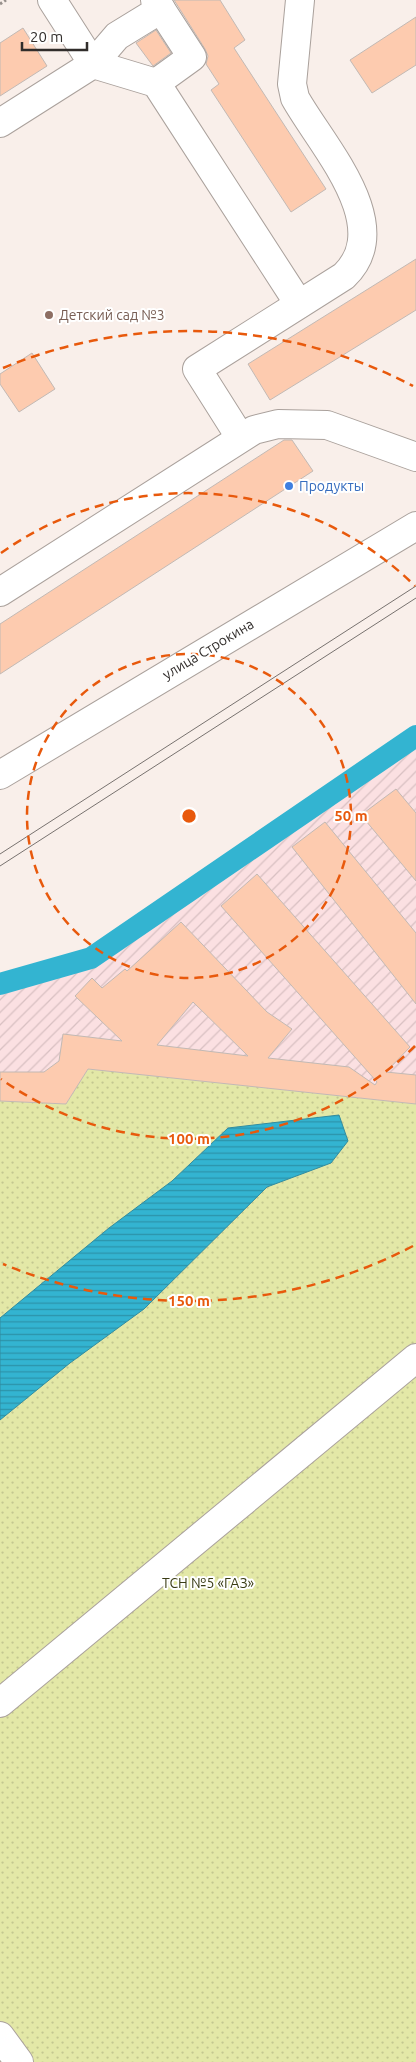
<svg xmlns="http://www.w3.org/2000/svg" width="416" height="2062" font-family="Ubuntu,sans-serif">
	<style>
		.industrial { fill: url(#industrial-furrows) }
		.garden { fill: url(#garden-dots) }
		.water { fill: url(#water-rules); stroke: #328c9f }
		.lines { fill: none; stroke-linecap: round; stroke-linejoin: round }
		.canal { stroke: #33b4d1; stroke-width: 22 }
		.building { fill: #fdcbaf; stroke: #c2b9b4; fill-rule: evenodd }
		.minor-casing { stroke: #aaa19c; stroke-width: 30 }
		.path { stroke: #97908c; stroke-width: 3; stroke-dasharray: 2.5 2.5; stroke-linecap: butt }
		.minor { stroke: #fff; stroke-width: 28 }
		.tram { stroke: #78726f; stroke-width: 1 }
		.ring { fill: none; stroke: #e8590c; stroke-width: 2.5; stroke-dasharray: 9 6 }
		.education-dot { fill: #8d6e63; stroke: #fff; stroke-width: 2 }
		.shop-dot { fill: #3f7fe0; stroke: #fff; stroke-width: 2 }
		.labels { text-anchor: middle; stroke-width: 4; stroke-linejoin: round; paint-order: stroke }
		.education-label { font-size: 14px; fill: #785e54; stroke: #fff; text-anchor: start }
		.shop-label { font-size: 14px; fill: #366cbe; stroke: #fff; text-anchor: start }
		.street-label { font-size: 14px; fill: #312d2b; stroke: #fff }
		.park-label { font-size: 14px; fill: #3a3c15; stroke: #fff }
		.centre { fill: #e8590c; stroke: #fff; stroke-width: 2.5 }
		.ring-label { font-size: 15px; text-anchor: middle; font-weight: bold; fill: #e8590c; stroke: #fff; stroke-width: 4; stroke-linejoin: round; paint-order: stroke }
	</style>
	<defs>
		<pattern id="industrial-furrows" width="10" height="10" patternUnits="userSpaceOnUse" patternTransform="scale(1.25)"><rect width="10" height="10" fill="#fbe0e2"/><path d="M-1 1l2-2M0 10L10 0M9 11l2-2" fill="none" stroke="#d8c0c2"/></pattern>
		<pattern id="garden-dots" width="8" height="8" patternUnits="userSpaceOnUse" patternTransform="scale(1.25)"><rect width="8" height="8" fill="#e3e8a7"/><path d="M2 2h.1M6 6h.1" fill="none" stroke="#c3c790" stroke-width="1.8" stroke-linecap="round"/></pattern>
		<pattern id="water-rules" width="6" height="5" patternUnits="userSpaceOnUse" patternTransform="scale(1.25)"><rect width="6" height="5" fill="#33b4d1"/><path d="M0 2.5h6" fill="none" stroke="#2c93aa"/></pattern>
	</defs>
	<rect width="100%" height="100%" fill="#f9efea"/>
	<polygon class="industrial" points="416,734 416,1104 363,1099 66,1104 0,1101 0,991 93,961"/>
	<polygon class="garden" points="88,1069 416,1104 416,2062 0,2062 0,1101 66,1104"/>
	<polygon class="water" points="339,1115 348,1141 331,1163 267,1187 144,1309 70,1363 0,1420 0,1318 109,1228 172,1181 228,1128"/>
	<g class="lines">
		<polyline class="canal" points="0,984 91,958 416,736"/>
	</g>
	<g class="building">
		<polygon points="174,0 220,0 245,40 234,48 326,189 291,212 211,90 219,84 206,64 208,56 205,49"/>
		<polygon points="416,17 416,65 372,93 350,60"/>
		<polygon points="23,28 47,66 0,96 0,43"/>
		<polygon points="156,30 171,53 153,66 136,43"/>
		<polygon points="416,259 416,310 270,400 248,364"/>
		<polygon points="32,353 55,389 19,412 0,384 0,374"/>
		<polygon points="284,440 292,440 313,471 0,674 0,624"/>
		<polygon points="396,789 416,813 416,881 361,815"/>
		<polygon points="325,822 416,933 416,1004 292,847"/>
		<path d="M257,874L410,1047L386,1072L416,1075V1104L88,1069L66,1104L0,1101V1072H44L59,1061L63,1034L122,1041L75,996L92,978L102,988L125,969L127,971L181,922L267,1012L292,1029L268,1058L349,1067L375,1085L377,1082L221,906ZM193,1002L248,1056L157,1045Z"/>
	</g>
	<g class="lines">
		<g class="minor-casing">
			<g id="minor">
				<polyline points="155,0 192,57 156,83"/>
				<polyline points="161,9 117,36 93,64 156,83 299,304"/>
				<polyline points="0,123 93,64 52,0"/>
				<path d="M240,437L197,369L344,276C397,225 321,145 295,98L292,84L300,0"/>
				<polyline points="0,592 254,430 278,424 327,425 416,457"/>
				<polyline points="0,775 416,526"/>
				<polyline points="0,1703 416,1358"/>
				<polyline points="0,2036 19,2062"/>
			</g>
		</g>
		<polyline class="path" points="0,4 6,0"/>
		<use href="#minor" class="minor"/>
		<g class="tram">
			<polyline points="0,854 416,586"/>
			<polyline points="0,866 416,598"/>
		</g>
	</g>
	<g class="ring">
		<circle cx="189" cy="816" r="162"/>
		<path d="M415 1046A323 323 0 0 1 1 1079M1 553A323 323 0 0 1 415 586"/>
		<path d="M413 1246A485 485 0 0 1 3 1264M3 368A485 485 0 0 1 413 386"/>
	</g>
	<circle class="education-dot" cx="49" cy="315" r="5"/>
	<circle class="shop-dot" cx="289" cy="486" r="5"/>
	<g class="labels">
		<g class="education-label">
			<text x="59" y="320">Детский сад №3</text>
		</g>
		<g class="shop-label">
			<text x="299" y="491">Продукты</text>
		</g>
		<g class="street-label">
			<text transform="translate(208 649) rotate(-31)" y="5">улица Строкина</text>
		</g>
		<g class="park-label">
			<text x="208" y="1588">ТСН №5 «ГАЗ»</text>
		</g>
	</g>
	<circle cx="189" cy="816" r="8" class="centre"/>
	<g class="ring-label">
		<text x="351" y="821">50 m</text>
		<text x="189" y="1144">100 m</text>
		<text x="189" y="1306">150 m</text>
	</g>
	<path d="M22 42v8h65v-8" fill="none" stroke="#312d2b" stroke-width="2.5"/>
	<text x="30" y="42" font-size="15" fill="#312d2b" stroke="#ffffff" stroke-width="4" paint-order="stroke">20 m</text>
</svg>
